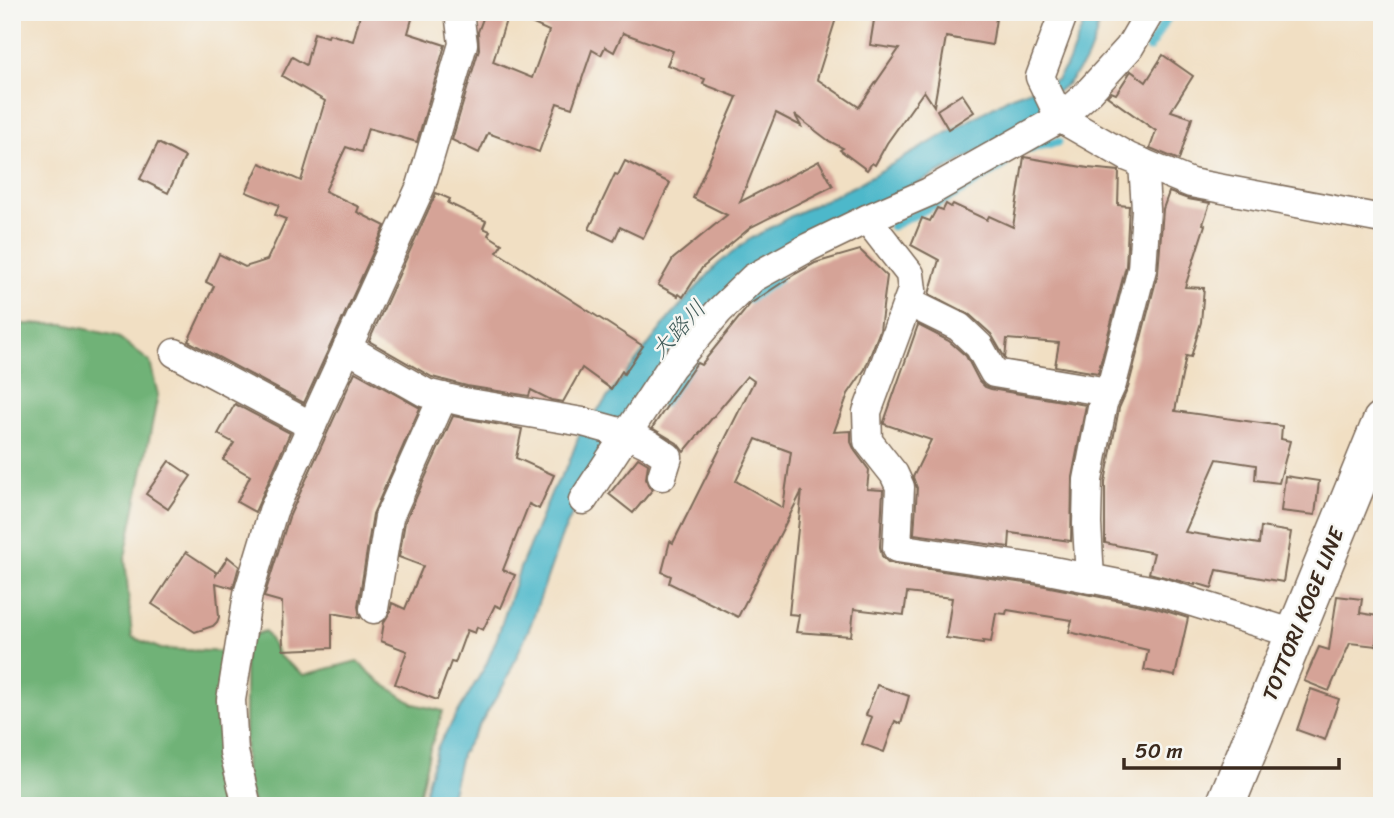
<svg xmlns="http://www.w3.org/2000/svg" width="1394" height="818" font-family="Sriracha,'Klee One',sans-serif">
	<style>
		.forest { fill: #6fb277; stroke: #556e4a; stroke-width: 2 }
		.water { fill: #4eb8ca; stroke: #447174; stroke-width: 2 }
		.lines { fill: none; stroke-linecap: round; stroke-linejoin: round }
		.stream { stroke: #4eb8ca; stroke-width: 9 }
		.building { fill: #d5a397; fill-rule: evenodd }
		.street-casing { stroke: #7b6958; stroke-width: 31 }
		.secondary-casing { stroke: #7b6958; stroke-width: 41 }
		.street { stroke: #fff; stroke-width: 28 }
		.secondary { stroke: #fff; stroke-width: 38 }
		.labels { text-anchor: middle; stroke-width: 5; stroke-linejoin: round; paint-order: stroke }
		.street-label { font-size: 21px; fill: #3b2a1e; stroke: #f6f6f2 }
		.water-label { font-size: 23px; font-style: italic; fill: #425c5a; stroke: #f6f6f2 }
	</style>
	<rect width="100%" height="100%" fill="#f6f6f2"/>
	<filter id="ink" filterUnits="userSpaceOnUse"><feTurbulence type="fractalNoise" baseFrequency=".0143" numOctaves="2"/><feDisplacementMap in="SourceGraphic" scale="14" xChannelSelector="R" yChannelSelector="G"/><feConvolveMatrix kernelMatrix="1 2 1 2 8 2 1 2 1" color-interpolation-filters="sRGB"/></filter>
	<filter id="wash" filterUnits="userSpaceOnUse"><feTurbulence type="fractalNoise" baseFrequency=".00686" numOctaves="4" result="noise"/><feDisplacementMap in="SourceGraphic" scale="28" xChannelSelector="R" yChannelSelector="G"/><feGaussianBlur stdDeviation="1.57" result="paint"/><feColorMatrix in="noise" values="0 0 0 0 0 0 0 0 0 0 0 0 0 0 0 0 0 1.4 0 .05"/><feComposite in="paint" operator="in"/></filter>
	<g filter="url(#wash)">
		<rect width="100%" height="100%" fill="#f1dfc3"/>
		<g class="forest">
			<polygon points="12,324 64,324 117,336 150,362 158,395 125,557 132,637 161,649 231,652 241,806 12,806"/>
			<polygon points="265,631 280,657 304,675 357,661 379,681 414,704 443,711 430,749 417,806 254,806 245,782 245,638"/>
		</g>
		<polygon class="water" points="1088,12 1101,12 1095,39 1087,59 1068,83 1057,92 1043,113 947,169 756,263 582,493 561,538 531,624 505,683 461,755 449,806 422,806 428,780 438,746 486,665 497,638 520,568 552,491 568,465 580,433 670,317 718,264 747,241 791,216 854,186 1012,96 1057,80 1069,61"/>
		<g class="lines">
			<g class="stream">
				<polyline points="1149,48 1171,12"/>
				<polyline points="1031,149 1037,146 1058,142"/>
				<polyline points="892,226 958,193 1004,165"/>
				<polyline points="749,299 778,279"/>
				<polyline points="663,403 694,360"/>
			</g>
		</g>
		<g id="blocks">
			<g class="building">
				<polygon points="361,12 414,12 408,33 445,45 417,142 368,128 361,152 346,147 325,191 359,207 357,212 385,226 304,403 188,341 214,286 206,282 219,254 245,267 267,260 286,219 275,215 279,205 246,192 260,163 301,181 325,101 282,76 292,57 306,65 314,33 328,37 329,34 353,41"/>
				<polygon points="507,12 838,12 817,79 859,107 899,49 870,45 875,14 900,18 901,12 997,12 992,45 946,37 934,106 924,91 887,143 875,165 872,163 867,170 840,150 843,148 829,141 795,115 801,126 776,113 740,202 819,161 833,186 751,227 702,268 683,297 679,294 678,296 658,285 673,259 727,215 693,198 737,97 703,84 705,79 667,65 673,51 623,33 614,52 605,47 601,55 592,50 572,108 557,103 539,152 488,133 479,153 452,140 479,49 478,32 485,13 506,20 493,62 532,78 549,31"/>
				<polygon points="1163,55 1193,76 1171,111 1192,118 1179,160 1150,148 1156,131 1107,96 1111,92 1116,94 1131,71 1146,82"/>
				<polygon points="962,94 974,112 948,129 937,110"/>
				<polygon points="158,143 185,157 168,193 140,179"/>
				<polygon points="1024,157 1088,168 1119,171 1118,205 1129,206 1126,266 1098,373 1055,366 1059,343 1007,339 1005,358 991,334 970,315 929,294 939,260 911,245 922,218 930,221 937,208 943,210 946,204 951,207 953,204 987,220 989,216 1013,227"/>
				<polygon points="625,161 670,183 643,238 620,227 614,241 589,229 615,174 618,175"/>
				<polygon points="1169,192 1188,199 1210,203 1203,224 1205,225 1185,287 1204,288 1201,322 1191,357 1186,356 1175,411 1282,426 1281,439 1290,441 1279,483 1255,480 1256,465 1217,459 1185,532 1259,544 1261,527 1291,532 1283,582 1217,570 1212,588 1195,583 1195,585 1149,573 1154,553 1105,543 1105,482 1119,408 1128,388 1158,273 1163,209"/>
				<polygon points="436,193 450,199 448,203 486,221 483,228 490,231 488,235 502,244 497,252 643,346 624,374 622,371 611,389 582,368 563,402 551,400 531,390 529,396 467,386 432,377 369,341"/>
				<path d="M860,250L887,276L880,330L865,369L848,394L834,432L851,431V442L855,451L869,470L867,489L883,490L880,547L882,556L888,562L895,564L1045,586L1156,608L1188,618L1175,676L1144,670L1148,650L1069,632L1072,620L1007,610L1006,614L996,613L991,642L983,641V643L946,638L952,598L907,593L904,615L854,609L851,636L796,632L799,615L789,614L802,491L738,617L669,583L671,576L662,572L670,541L673,543L754,381L747,376L684,452L677,443L652,428L696,364L697,363L701,365L750,304L795,274L815,263ZM756,439L791,452L783,508L736,481Z"/>
				<polygon points="918,325 949,341 966,356 979,381 985,387 991,389 1086,405 1072,477 1071,541 1010,533 1009,547 914,534 917,488 913,477 931,440 884,424 884,422"/>
				<polygon points="355,372 420,408 373,514 358,606 360,618 332,613 332,648 283,650 282,602 264,597 289,517"/>
				<polygon points="235,404 290,433 255,512 237,502 250,476 223,460 234,443 218,434"/>
				<polygon points="453,416 522,429 516,458 554,475 539,509 529,504 503,570 515,575 501,608 495,605 483,630 477,627 475,633 467,630 455,663 451,662 437,700 395,684 407,651 381,641 384,622 390,612 392,603 405,609 423,566 399,557 405,522"/>
				<polygon points="638,458 648,464 646,479 649,487 653,489 633,513 609,494"/>
				<polygon points="169,461 191,476 168,509 146,494"/>
				<polygon points="1285,476 1319,481 1315,515 1281,511"/>
				<polygon points="186,552 216,572 216,575 228,557 239,566 233,588 216,583 219,617 217,622 213,626 195,632 152,604"/>
				<polygon points="1337,596 1362,599 1360,613 1378,616 1376,646 1350,643 1329,691 1304,681 1319,647 1329,650"/>
				<polygon points="877,685 909,696 901,724 895,721 884,752 862,744 872,717 866,715"/>
				<polygon points="1311,689 1339,699 1325,740 1297,730"/>
			</g>
		</g>
	</g>
	<g filter="url(#ink)">
		<use href="#blocks" fill-opacity="0" stroke="#7b6958" stroke-width="2"/>
		<g class="lines">
			<g class="street-casing">
				<g id="street">
					<polyline points="1064,12 1040,77 1060,118 1128,157 1191,183 1382,219"/>
					<polyline points="867,219 910,274 912,290 867,412 868,441 894,474 900,487 897,548 1048,570 1160,592 1295,634"/>
					<polyline points="908,302 959,327 979,346 994,373 1108,392"/>
					<polyline points="347,348 426,393 464,402 583,422 627,434 650,445 668,457 662,476"/>
					<polyline points="175,353 312,426"/>
					<polyline points="583,500 671,367 719,311 753,278 809,247 867,219 929,192 1060,118 1087,94 1129,48 1150,12"/>
					<polyline points="1090,579 1087,524 1088,480 1103,403 1112,384 1142,269 1146,209 1143,163"/>
					<polyline points="374,609 389,517 443,397"/>
					<polyline points="247,806 234,752 231,700 248,594 273,511 421,186 463,44 459,12"/>
				</g>
			</g>
			<g class="secondary-casing">
				<polyline id="secondary" points="1225,806 1382,421"/>
			</g>
			<use href="#street" class="street"/>
			<use href="#secondary" class="secondary"/>
		</g>
	</g>
	<g class="labels">
		<g class="street-label">
			<text transform="translate(1303 614) rotate(-68)" y="7">TOTTORI KOGE LINE</text>
		</g>
		<g class="water-label">
			<text transform="translate(678 329) rotate(-48)" y="8">大路川</text>
		</g>
	</g>
	<rect width="1394" height="818" fill="none" stroke="#f6f6f2" stroke-width="42"/>
	<path d="M1124 758v10h215v-10" fill="none" stroke="#3b2a1e" stroke-width="3.5"/>
	<text x="1135" y="758" font-size="21" fill="#3b2a1e" stroke="#f6f6f2" stroke-width="5" paint-order="stroke">50 m</text>
</svg>
